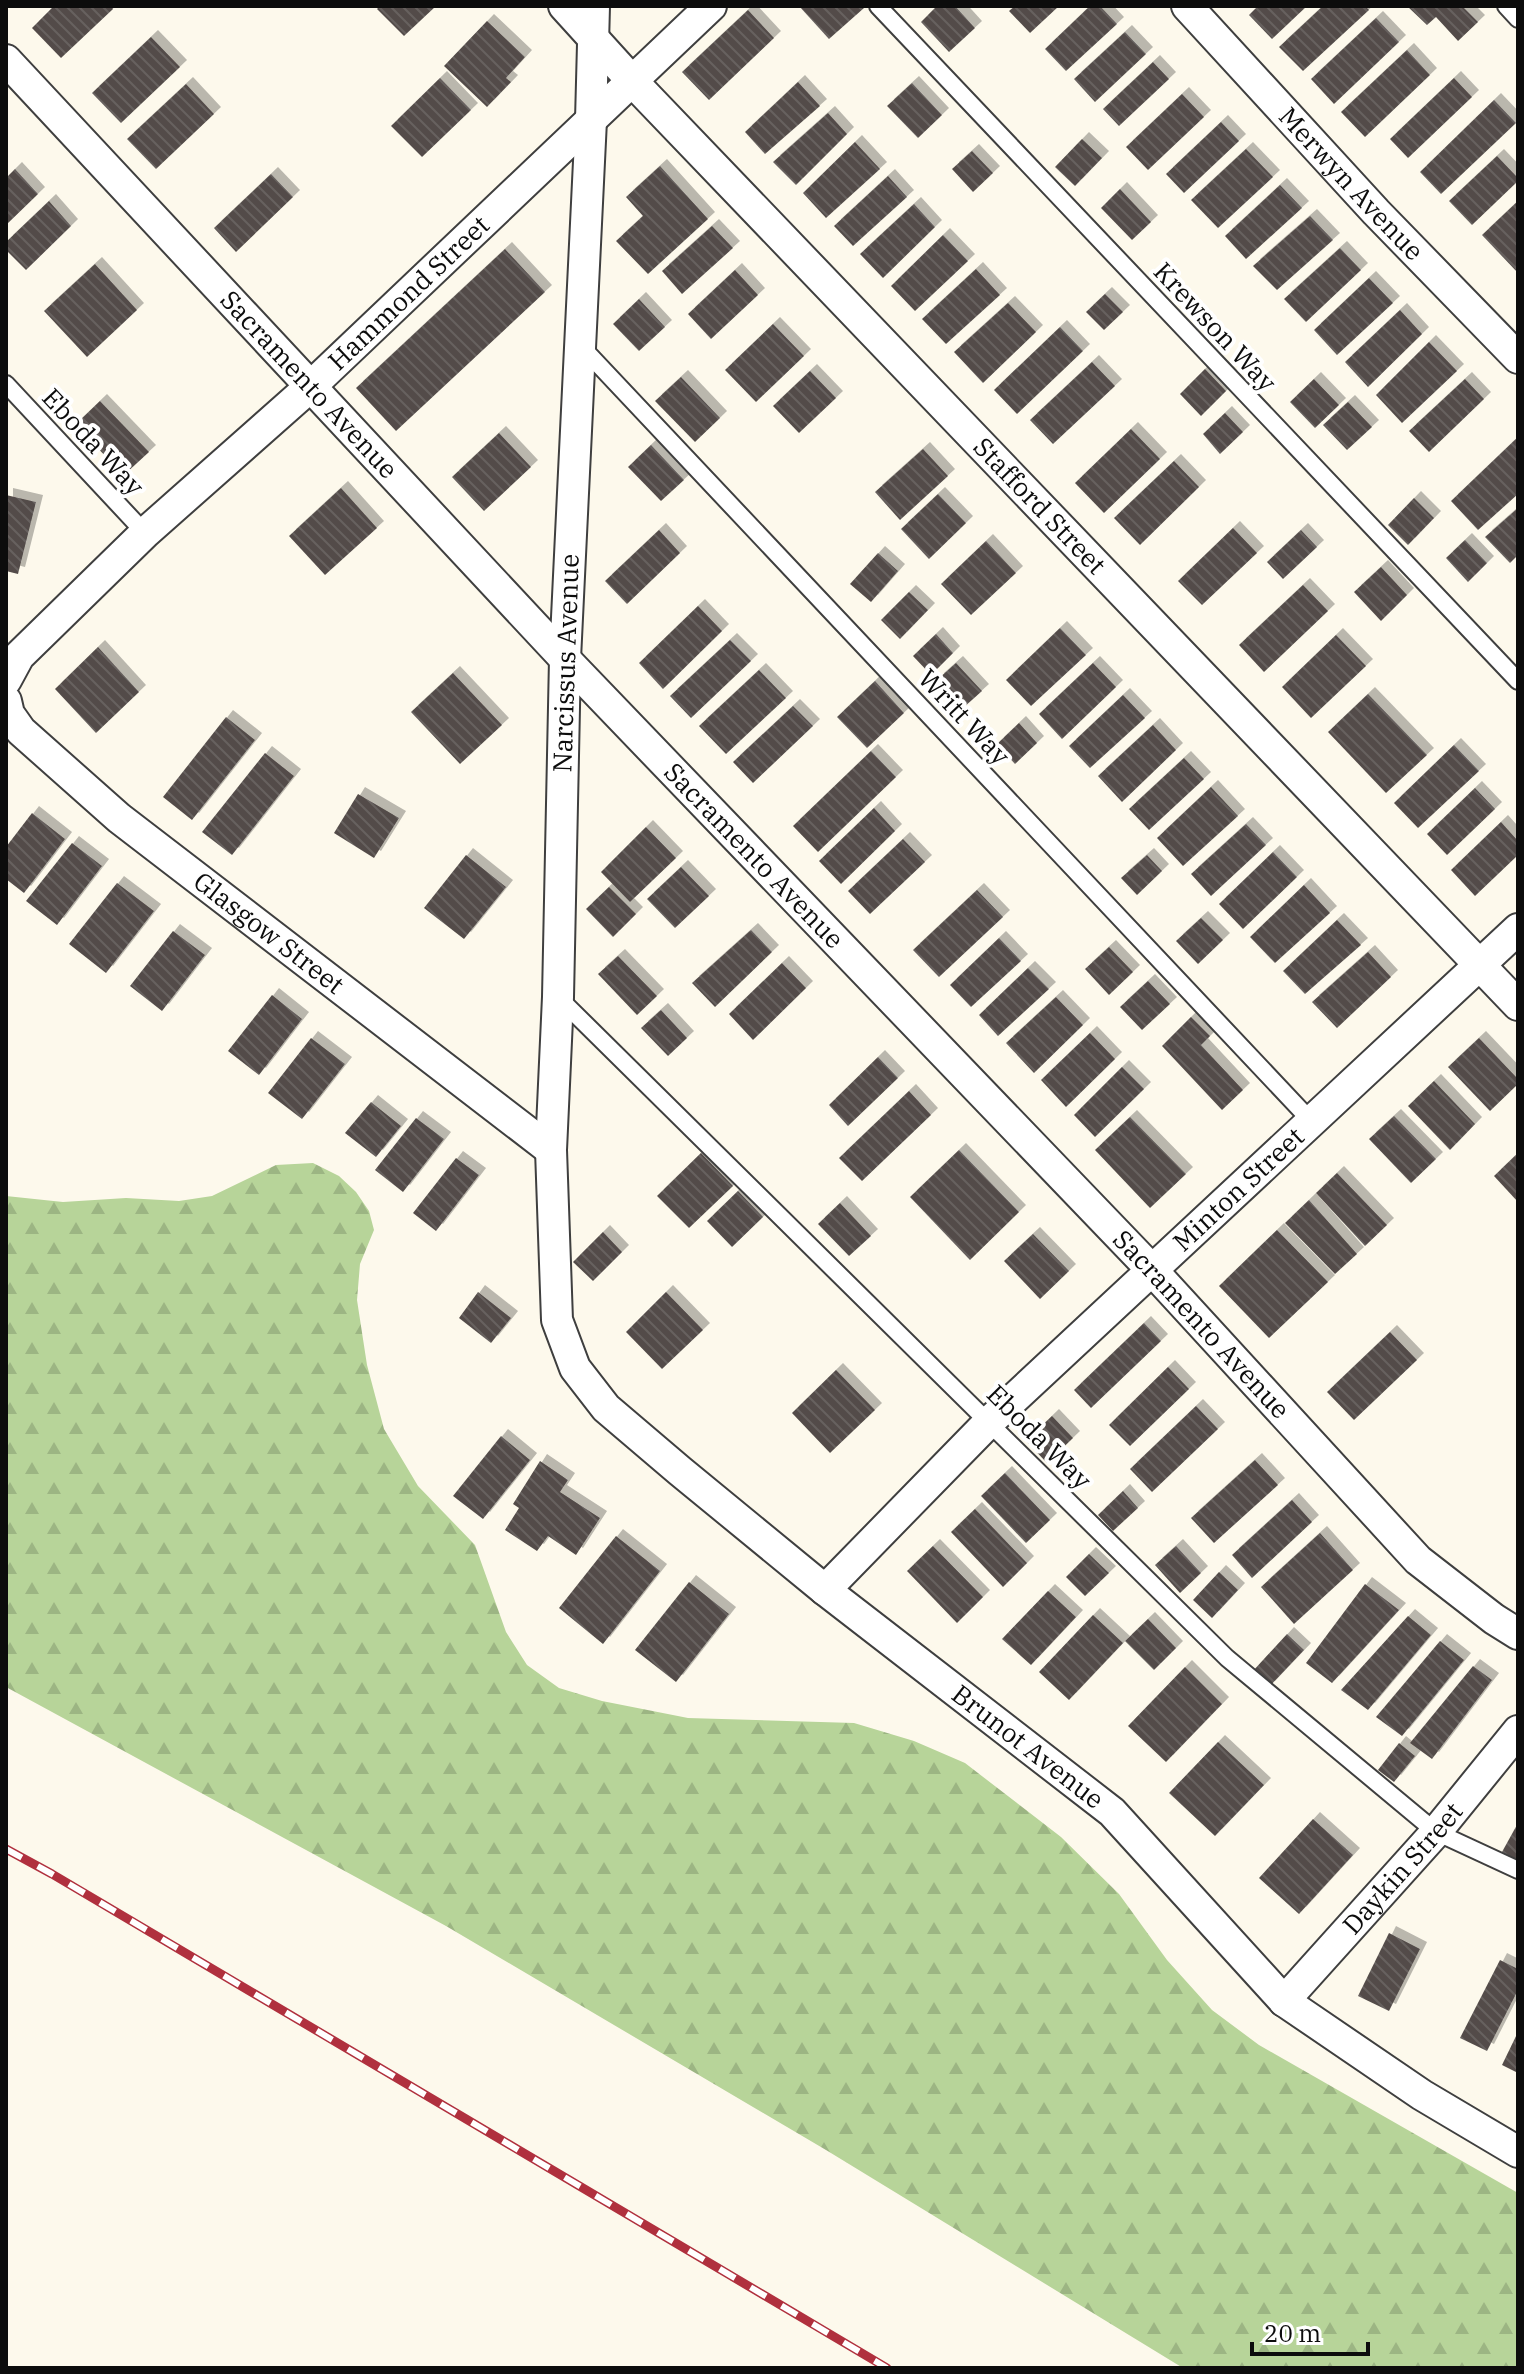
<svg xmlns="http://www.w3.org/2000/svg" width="1524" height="2374" font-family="'IBM Plex Serif',serif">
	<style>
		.forest { fill: url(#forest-firs) }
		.building { fill: url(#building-back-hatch); filter: url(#shadow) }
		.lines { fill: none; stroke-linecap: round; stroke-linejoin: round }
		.lane-casing { stroke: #3f3f3f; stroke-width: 20 }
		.street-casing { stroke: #3f3f3f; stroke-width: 34 }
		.lane { stroke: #fff; stroke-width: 16 }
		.street { stroke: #fff; stroke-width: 30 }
		.rail-casing { stroke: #b0303e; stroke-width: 9 }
		.rail { stroke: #fff; stroke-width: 6; stroke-dasharray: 18; stroke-linecap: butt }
		.labels { text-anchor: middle; stroke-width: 8; stroke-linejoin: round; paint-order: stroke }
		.street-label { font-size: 26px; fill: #0c0c0c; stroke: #fff }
	</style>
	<defs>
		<pattern id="forest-firs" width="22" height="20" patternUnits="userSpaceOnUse" patternTransform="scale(2)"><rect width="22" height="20" fill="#b7d499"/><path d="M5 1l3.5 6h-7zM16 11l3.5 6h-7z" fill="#9cb583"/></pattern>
		<pattern id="building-back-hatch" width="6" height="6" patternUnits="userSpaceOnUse" patternTransform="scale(2)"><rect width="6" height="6" fill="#534c49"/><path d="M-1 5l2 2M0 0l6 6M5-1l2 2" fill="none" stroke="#67615f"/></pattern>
		<filter id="shadow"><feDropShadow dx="7" dy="-7" stdDeviation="0" flood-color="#0004"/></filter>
	</defs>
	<rect width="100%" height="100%" fill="#fdf9ec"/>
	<polygon class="forest" points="313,1163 339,1176 356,1192 369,1211 374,1230 360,1264 357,1300 367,1365 384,1429 418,1486 475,1545 506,1632 527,1665 559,1688 602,1701 688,1718 854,1723 914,1741 965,1763 1061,1837 1119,1894 1167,1960 1212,2010 1259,2045 1518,2193 1518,2368 1183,2368 826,2150 446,1926 6,1687 6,1196 63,1202 126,1198 179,1201 212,1196 276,1165"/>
	<g class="building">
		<polygon points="54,6 111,6 113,9 61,58 32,28"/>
		<polygon points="380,6 436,6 404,36 377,9"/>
		<polygon points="799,6 862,6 864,8 829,39"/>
		<polygon points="937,6 955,6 975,28 949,52 921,22"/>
		<polygon points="1015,6 1059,6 1030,33 1009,11"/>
		<polygon points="1090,6 1100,6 1117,24 1066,71 1045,49"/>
		<polygon points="1258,6 1307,6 1272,39 1249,15"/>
		<polygon points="1323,6 1365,6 1369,10 1303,71 1279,47"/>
		<polygon points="1407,6 1462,6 1478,22 1458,41 1436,17 1427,25"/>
		<polygon points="748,10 774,38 709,100 682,72"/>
		<polygon points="1376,18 1399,42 1334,104 1311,79"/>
		<polygon points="487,21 525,57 506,78 511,82 487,107 444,66"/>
		<polygon points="1125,32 1146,54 1095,102 1074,79"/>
		<polygon points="151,37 180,67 121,123 92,93"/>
		<polygon points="1407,50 1430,75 1365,137 1341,112"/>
		<polygon points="1153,62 1169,79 1119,126 1103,109"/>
		<polygon points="440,78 471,110 422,157 391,126"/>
		<polygon points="1454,78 1472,97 1408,158 1390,139"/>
		<polygon points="798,82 820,106 765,154 745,132"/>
		<polygon points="912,83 942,115 918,138 887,106"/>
		<polygon points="186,84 214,114 156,169 127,139"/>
		<polygon points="1182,94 1204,117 1148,170 1126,147"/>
		<polygon points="1494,100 1516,123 1441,194 1420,172"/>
		<polygon points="828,113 847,134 796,185 773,162"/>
		<polygon points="1221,122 1239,141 1184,193 1166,174"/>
		<polygon points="1082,139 1102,158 1075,186 1055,167"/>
		<polygon points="855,142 880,169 826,218 803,193"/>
		<polygon points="1246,149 1273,177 1218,228 1191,200"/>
		<polygon points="972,151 993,173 973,192 952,169"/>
		<polygon points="1497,156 1518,178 1518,181 1472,225 1449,201"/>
		<polygon points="660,166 708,219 648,274 616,241 643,216 626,197"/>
		<polygon points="15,169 38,194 6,225 6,178"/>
		<polygon points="271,174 293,197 236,252 214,228"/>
		<polygon points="888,176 907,197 853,246 834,226"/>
		<polygon points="1280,185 1302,208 1246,259 1225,236"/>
		<polygon points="1120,189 1151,222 1132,240 1101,208"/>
		<polygon points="49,201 71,226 26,270 6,250 6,242"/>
		<polygon points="1518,201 1518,273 1482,235"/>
		<polygon points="914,204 935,227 883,278 860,254"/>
		<polygon points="1310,216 1333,240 1277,290 1253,266"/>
		<polygon points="712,226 733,248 682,294 662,271"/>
		<polygon points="943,235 968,261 915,311 891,286"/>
		<polygon points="1340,248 1361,270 1306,322 1284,299"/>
		<polygon points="505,249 545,292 396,431 356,388"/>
		<polygon points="95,264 137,310 87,357 44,311"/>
		<polygon points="976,269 1000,295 946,344 922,319"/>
		<polygon points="735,270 758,295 711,339 688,314"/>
		<polygon points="1369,278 1393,303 1337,355 1314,330"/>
		<polygon points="1105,294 1123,312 1104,330 1086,312"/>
		<polygon points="639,299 665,327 639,351 613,324"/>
		<polygon points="1008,303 1036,332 983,383 954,352"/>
		<polygon points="1400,310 1422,334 1368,387 1345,362"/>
		<polygon points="773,324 804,356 756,402 725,370"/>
		<polygon points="1060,327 1083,351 1017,414 994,390"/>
		<polygon points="1429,342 1457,371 1402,423 1376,395"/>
		<polygon points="1092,362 1115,386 1053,444 1030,420"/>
		<polygon points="1205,369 1226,391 1201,416 1180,394"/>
		<polygon points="810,371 836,398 799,433 773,406"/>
		<polygon points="681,377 720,418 695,442 655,401"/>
		<polygon points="1314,379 1339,405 1315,428 1290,402"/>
		<polygon points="1465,379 1484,399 1429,452 1409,431"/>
		<polygon points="100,401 149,452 124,475 75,425"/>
		<polygon points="1348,402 1372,427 1347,450 1323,425"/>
		<polygon points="1225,413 1243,432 1220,454 1203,434"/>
		<polygon points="1131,429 1160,459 1104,513 1075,483"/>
		<polygon points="499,433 531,467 484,511 452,477"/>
		<polygon points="1518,437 1518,494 1478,530 1451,501"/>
		<polygon points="651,445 684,480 661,501 628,467"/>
		<polygon points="923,449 948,476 900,520 875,492"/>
		<polygon points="1174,461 1199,487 1140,545 1114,518"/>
		<polygon points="341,488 377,528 325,575 289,536"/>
		<polygon points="938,494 966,523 929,559 901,529"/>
		<polygon points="6,495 36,502 18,574 6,571"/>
		<polygon points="1414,498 1434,518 1408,545 1388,525"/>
		<polygon points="1518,508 1518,555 1510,563 1485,537"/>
		<polygon points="1233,528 1257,553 1202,605 1178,581"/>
		<polygon points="659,530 680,553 627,604 605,581"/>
		<polygon points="1301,530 1317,547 1283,579 1267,562"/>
		<polygon points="1465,540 1487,563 1468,582 1446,558"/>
		<polygon points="986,541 1016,573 971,615 941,584"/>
		<polygon points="878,553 898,571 871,602 850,584"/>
		<polygon points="1381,567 1407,595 1381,621 1354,592"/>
		<polygon points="1303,585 1328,611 1264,672 1239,645"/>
		<polygon points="909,592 928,610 900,639 881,620"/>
		<polygon points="698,606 722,631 663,689 639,663"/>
		<polygon points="1060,628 1086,655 1031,706 1006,680"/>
		<polygon points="936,634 953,653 931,675 913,656"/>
		<polygon points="1336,635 1366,666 1311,718 1282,687"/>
		<polygon points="730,640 751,661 691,718 670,696"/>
		<polygon points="98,647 139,692 96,733 55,689"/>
		<polygon points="956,663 982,691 963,708 937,680"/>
		<polygon points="1093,663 1116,687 1062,739 1039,714"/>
		<polygon points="759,670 786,698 726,754 699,726"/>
		<polygon points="453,673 502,725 460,764 411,712"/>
		<polygon points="875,681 904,713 867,748 837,717"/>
		<polygon points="1368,694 1427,755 1386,793 1328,732"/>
		<polygon points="1123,695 1145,718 1090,768 1069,746"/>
		<polygon points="793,706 813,726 753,783 733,762"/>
		<polygon points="226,717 255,740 192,820 163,797"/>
		<polygon points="1019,723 1037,743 1015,764 997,744"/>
		<polygon points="1153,725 1176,750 1122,802 1098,776"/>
		<polygon points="1454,745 1479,771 1418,828 1394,803"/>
		<polygon points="871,751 896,777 818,852 793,826"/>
		<polygon points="265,753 294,776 232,855 202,832"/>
		<polygon points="1184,758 1204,779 1149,830 1129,809"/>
		<polygon points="1211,787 1238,816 1183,866 1157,838"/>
		<polygon points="1475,788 1495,809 1447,855 1427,834"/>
		<polygon points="358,794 399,818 374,858 334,833"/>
		<polygon points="874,808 895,831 841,884 819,861"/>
		<polygon points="32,813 65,839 24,893 6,879 6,847"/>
		<polygon points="1501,822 1518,841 1518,855 1475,896 1451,870"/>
		<polygon points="1246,824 1266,845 1211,896 1191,874"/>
		<polygon points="646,827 676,858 630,902 601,872"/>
		<polygon points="903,839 925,862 870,914 848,891"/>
		<polygon points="72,843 102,866 57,925 26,901"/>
		<polygon points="1273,852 1297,877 1243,929 1219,904"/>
		<polygon points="466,855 506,887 464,939 424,908"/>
		<polygon points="1147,855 1162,871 1137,895 1121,878"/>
		<polygon points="681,867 709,896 675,928 647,899"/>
		<polygon points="117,883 154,911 106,973 69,944"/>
		<polygon points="1304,885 1330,913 1275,963 1250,937"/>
		<polygon points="609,887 636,914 613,937 586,909"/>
		<polygon points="977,890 1003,917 939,977 913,950"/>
		<polygon points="1201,918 1223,940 1198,964 1176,941"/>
		<polygon points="1337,920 1361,945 1305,994 1283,971"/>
		<polygon points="751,930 772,952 715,1007 692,983"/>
		<polygon points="173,931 205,955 162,1011 130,986"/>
		<polygon points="999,938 1021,961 971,1007 950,985"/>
		<polygon points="1109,947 1133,972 1109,995 1085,969"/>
		<polygon points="1368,952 1391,977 1337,1028 1312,1002"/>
		<polygon points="618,956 657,996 637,1015 598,974"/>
		<polygon points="782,963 806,988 753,1040 729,1014"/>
		<polygon points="1028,968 1049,989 998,1036 979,1015"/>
		<polygon points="1148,981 1170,1004 1142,1030 1120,1007"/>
		<polygon points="272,995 302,1019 259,1075 228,1051"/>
		<polygon points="1056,997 1083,1025 1034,1073 1006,1043"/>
		<polygon points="661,1010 687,1038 668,1056 641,1028"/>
		<polygon points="1191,1017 1210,1036 1201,1045 1243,1090 1222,1110 1162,1046"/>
		<polygon points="1090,1033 1115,1059 1066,1107 1041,1080"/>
		<polygon points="311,1038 345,1064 302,1119 268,1093"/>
		<polygon points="1479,1038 1518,1079 1518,1084 1490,1111 1448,1067"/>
		<polygon points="878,1057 898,1078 848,1126 829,1105"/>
		<polygon points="1122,1067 1144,1089 1095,1137 1074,1115"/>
		<polygon points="1434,1081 1475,1124 1450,1150 1408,1106"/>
		<polygon points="909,1091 931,1115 862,1181 839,1158"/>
		<polygon points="371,1102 401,1126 376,1157 345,1133"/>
		<polygon points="1394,1116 1436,1159 1411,1183 1369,1139"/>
		<polygon points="1130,1117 1186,1174 1150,1208 1095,1150"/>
		<polygon points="416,1118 444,1139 403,1192 375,1170"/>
		<polygon points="959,1150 1019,1212 970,1260 910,1197"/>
		<polygon points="701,1153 733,1186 689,1228 657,1196"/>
		<polygon points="1518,1153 1518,1202 1494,1176"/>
		<polygon points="456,1158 479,1175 436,1231 413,1213"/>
		<polygon points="1337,1173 1387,1225 1365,1246 1316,1193"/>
		<polygon points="738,1191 763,1217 732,1247 707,1221"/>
		<polygon points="1309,1200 1357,1254 1335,1274 1285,1223"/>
		<polygon points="840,1203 871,1236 849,1256 818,1224"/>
		<polygon points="1277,1230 1328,1282 1269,1338 1219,1286"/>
		<polygon points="603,1232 622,1252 593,1281 573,1262"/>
		<polygon points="1033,1234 1069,1271 1040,1299 1004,1261"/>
		<polygon points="478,1292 511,1318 491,1343 459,1318"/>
		<polygon points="666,1292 703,1330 662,1369 626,1332"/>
		<polygon points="1144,1323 1161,1341 1091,1408 1074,1390"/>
		<polygon points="1390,1332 1417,1360 1354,1420 1327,1392"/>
		<polygon points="1168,1367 1189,1389 1130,1446 1109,1425"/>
		<polygon points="836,1370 875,1410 830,1453 792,1413"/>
		<polygon points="1196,1406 1218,1429 1152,1492 1130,1469"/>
		<polygon points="1052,1416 1073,1438 1047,1463 1026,1441"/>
		<polygon points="501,1436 530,1460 483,1519 453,1496"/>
		<polygon points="1255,1460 1278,1485 1214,1543 1191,1518"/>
		<polygon points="540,1461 568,1480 560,1492 600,1518 576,1555 548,1536 537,1551 505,1530 519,1508 513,1504"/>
		<polygon points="1005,1473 1050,1520 1026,1543 981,1496"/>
		<polygon points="1123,1491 1138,1508 1113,1531 1098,1515"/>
		<polygon points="1292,1500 1312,1522 1252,1578 1232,1555"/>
		<polygon points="975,1509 1027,1563 1003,1587 951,1532"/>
		<polygon points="1320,1533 1353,1570 1294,1624 1261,1587"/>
		<polygon points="616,1536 660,1571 603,1644 559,1608"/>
		<polygon points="933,1546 983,1597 957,1623 907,1571"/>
		<polygon points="1176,1546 1201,1573 1180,1593 1155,1565"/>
		<polygon points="1089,1554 1109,1573 1085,1596 1066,1577"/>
		<polygon points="1219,1572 1238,1590 1212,1618 1193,1600"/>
		<polygon points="689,1582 729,1614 676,1682 635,1650"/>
		<polygon points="1365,1584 1399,1610 1332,1683 1306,1663"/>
		<polygon points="1048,1591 1076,1617 1031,1665 1002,1639"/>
		<polygon points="1093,1615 1123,1643 1069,1700 1039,1672"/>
		<polygon points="1408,1616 1431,1635 1368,1710 1341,1690"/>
		<polygon points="1148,1619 1176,1648 1154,1670 1125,1641"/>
		<polygon points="1287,1634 1304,1650 1268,1688 1252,1672"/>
		<polygon points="1440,1641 1464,1660 1402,1736 1376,1717"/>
		<polygon points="1473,1666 1492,1680 1432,1759 1410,1743"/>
		<polygon points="1185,1667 1222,1704 1166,1762 1128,1726"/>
		<polygon points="1218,1742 1264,1785 1215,1836 1169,1793"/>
		<polygon points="1399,1743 1415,1756 1394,1782 1378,1770"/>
		<polygon points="1313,1819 1353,1855 1299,1914 1259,1878"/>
		<polygon points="1518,1823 1518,1861 1502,1852"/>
		<polygon points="1389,1933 1420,1949 1389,2011 1358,1996"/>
		<polygon points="1500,1960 1518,1969 1518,1990 1487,2051 1460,2038"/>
		<polygon points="1518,2032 1518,2073 1502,2065"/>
	</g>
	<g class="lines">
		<g class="lane-casing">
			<g id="lane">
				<polyline points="878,6 1518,681"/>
				<polyline points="1506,6 1518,19"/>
				<polyline points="581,346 1312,1122"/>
				<polyline points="6,384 145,533"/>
				<polyline points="558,997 1227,1658 1436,1832 1518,1870"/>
			</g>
		</g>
		<g class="street-casing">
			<g id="street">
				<path id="s1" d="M564,6L633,82L1518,1005"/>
				<path id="s2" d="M594,6L591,120L565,659L558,997L551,1150L557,1320L575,1368L606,1408L680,1471L825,1590L1112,1812L1284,2001L1422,2095L1518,2152"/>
				<path id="s3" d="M1187,6L1376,212L1518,358"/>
				<path id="s4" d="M6,60L565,659L1151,1269L1418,1560L1494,1619L1518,1634"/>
				<path id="s5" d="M6,680L19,656L145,533L311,386L711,6"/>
				<path id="s6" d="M6,701L9,714L21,731L119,818L551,1150"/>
				<path id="s7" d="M825,1590L989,1422L1518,929"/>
				<path id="s8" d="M1284,2001L1436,1832L1518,1731"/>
			</g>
		</g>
		<use href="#lane" class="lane"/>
		<use href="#street" class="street"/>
		<g class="rail-casing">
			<polyline id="rail" points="6,1849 52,1874 887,2368"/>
		</g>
		<use href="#rail" class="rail"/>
	</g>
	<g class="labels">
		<g class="street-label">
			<text dy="9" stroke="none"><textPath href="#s3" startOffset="242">Merwyn Avenue</textPath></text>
			<text dy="9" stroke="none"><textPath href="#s5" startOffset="560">Hammond Street</textPath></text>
			<text transform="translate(1215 327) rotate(47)" y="9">Krewson Way</text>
			<text dy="9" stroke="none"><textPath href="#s4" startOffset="444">Sacramento Avenue</textPath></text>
			<text transform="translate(93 442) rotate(47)" y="9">Eboda Way</text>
			<text dy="9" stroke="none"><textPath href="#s1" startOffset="690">Stafford Street</textPath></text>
			<text transform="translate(566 663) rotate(-88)" y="9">Narcissus Avenue</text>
			<text transform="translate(964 717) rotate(47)" y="9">Writt Way</text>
			<text dy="9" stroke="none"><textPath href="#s4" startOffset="1092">Sacramento Avenue</textPath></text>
			<text dy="9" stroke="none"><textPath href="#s6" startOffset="354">Glasgow Street</textPath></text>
			<text dy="9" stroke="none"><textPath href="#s7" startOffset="576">Minton Street</textPath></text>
			<text dy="9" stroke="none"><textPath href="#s4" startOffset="1740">Sacramento Avenue</textPath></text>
			<text transform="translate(1039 1437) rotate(45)" y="9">Eboda Way</text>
			<text dy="9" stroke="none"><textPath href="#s2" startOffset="1958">Brunot Avenue</textPath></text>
			<text dy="9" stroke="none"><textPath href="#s8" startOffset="178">Daykin Street</textPath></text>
		</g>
	</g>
	<rect width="1524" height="2374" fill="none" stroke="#0c0c0c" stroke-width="16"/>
	<path d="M1252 2342v12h116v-12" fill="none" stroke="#0c0c0c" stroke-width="4"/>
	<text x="1264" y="2342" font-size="24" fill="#0c0c0c" stroke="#ffffff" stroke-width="6" paint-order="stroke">20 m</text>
</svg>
